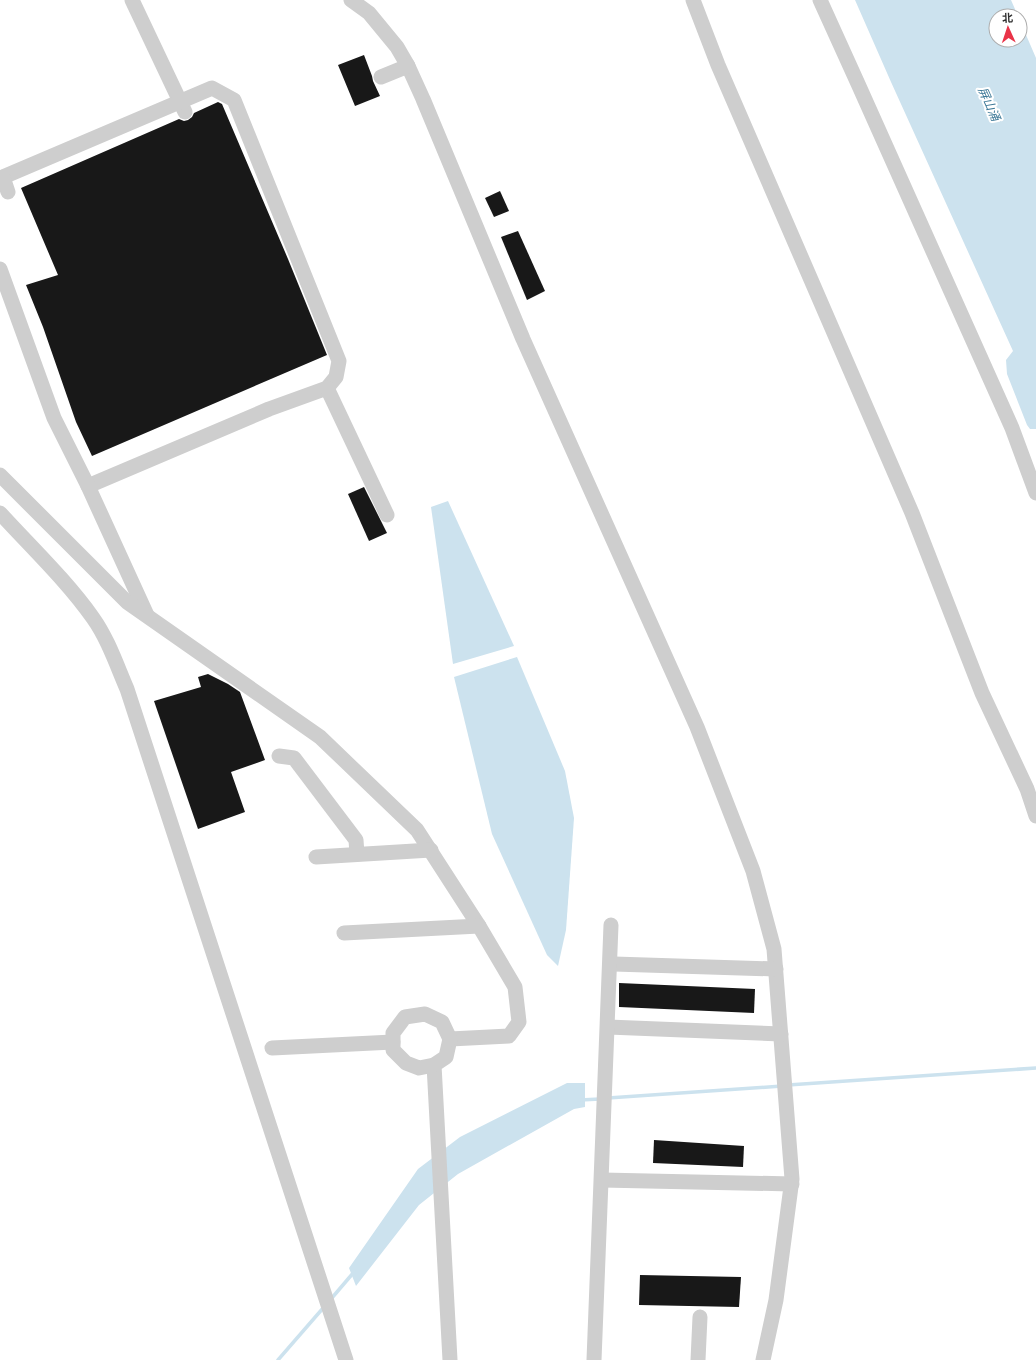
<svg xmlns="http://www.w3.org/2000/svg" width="1036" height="1360" font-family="Inter,'Noto Sans SC',sans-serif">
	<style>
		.water { fill: #cce2ee }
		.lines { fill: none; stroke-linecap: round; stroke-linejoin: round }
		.stream { stroke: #cce2ee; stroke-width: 3.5 }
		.building { fill: #181818 }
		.minor { stroke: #cecece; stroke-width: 15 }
		.labels { text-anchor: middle; stroke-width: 4; stroke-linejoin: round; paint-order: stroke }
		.water-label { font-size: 12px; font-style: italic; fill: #3c7897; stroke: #fff }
	</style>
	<rect width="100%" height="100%" fill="#fff"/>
	<g class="water">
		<polygon points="855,0 1011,0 1018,16 996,16 996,40 1020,40 1020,21 1036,58 1036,429 1030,429 1027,425 1007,374 1006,360 1013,351 891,82"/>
		<polygon points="448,501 514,646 453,664 431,507"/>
		<polygon points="517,657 565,771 574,818 566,930 558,966 547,955 492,834 454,677"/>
		<polygon points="567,1083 585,1083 585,1107 574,1109 458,1174 419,1205 356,1286 349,1268 418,1169 460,1137"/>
	</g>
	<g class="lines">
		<g class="stream">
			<polyline points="788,1085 1036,1068"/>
			<polyline points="608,1098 782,1086"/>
			<polyline points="580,1100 600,1099"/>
			<polyline points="331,1299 354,1272"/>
			<polyline points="278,1360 324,1307"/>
		</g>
	</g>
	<g class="building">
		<polygon points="364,55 372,76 373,81 380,96 355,106 338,65"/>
		<polygon points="218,102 222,104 288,259 327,355 92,456 76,422 43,327 26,285 58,275 21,188 179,119 184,121 188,120 192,117 194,113"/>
		<polygon points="500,191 509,211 494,217 485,198"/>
		<polygon points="518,231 545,291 527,300 501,237"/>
		<polygon points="364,487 387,533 369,541 348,494"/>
		<polygon points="208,674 228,684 240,692 265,760 231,772 245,812 198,829 154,701 201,687 198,677"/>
		<polygon points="619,983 755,989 754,1013 619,1007"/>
		<polygon points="654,1140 744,1146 743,1167 653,1163"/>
		<polygon points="640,1275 741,1277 739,1307 639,1305"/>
	</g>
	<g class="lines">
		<g class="minor">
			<polyline points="132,0 185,112"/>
			<polyline points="351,0 369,13 397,47 408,66 423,99 523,339 697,727 753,871 774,949 792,1179 776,1300 763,1360"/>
			<polyline points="693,0 718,65 912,513 982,693 1027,789 1036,816"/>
			<polyline points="820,0 859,86 1012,428 1036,493"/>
			<polyline points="381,77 408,66"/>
			<polyline points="3,177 212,88 234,100 339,361 336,377 327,388 269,409 88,486"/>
			<polyline points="0,178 3,177 8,192"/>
			<polyline points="0,269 54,418 88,486 147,615"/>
			<polyline points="327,388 387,515"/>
			<polyline points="0,475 127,602 320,737 417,830 479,926 515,987 519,1022 509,1036 450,1039 446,1057 434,1065 450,1360"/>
			<path d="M0,513C31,547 66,580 93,618C108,639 117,666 127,689L346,1360"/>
			<polyline points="279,756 294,758 356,840 357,854"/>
			<polyline points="316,857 431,850"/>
			<polyline points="344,933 479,926"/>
			<polyline points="614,964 776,969"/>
			<polyline points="608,1027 781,1034"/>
			<polyline points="272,1048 393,1042"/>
			<polyline points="434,1065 419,1068 406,1063 393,1050 393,1033 405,1017 425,1014 442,1022 450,1039"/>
			<polyline points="602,1180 792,1184"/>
			<polyline points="594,1360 611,925"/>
			<polyline points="698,1360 700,1317"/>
		</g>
	</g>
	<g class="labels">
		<g class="water-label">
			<text transform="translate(989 104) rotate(66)" y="4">屏山涌</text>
		</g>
	</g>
	<g transform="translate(1008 28) rotate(357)"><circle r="19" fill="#ffffff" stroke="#adadad"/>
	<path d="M0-3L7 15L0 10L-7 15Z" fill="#e93348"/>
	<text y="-6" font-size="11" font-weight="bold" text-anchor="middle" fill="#313131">北</text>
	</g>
</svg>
